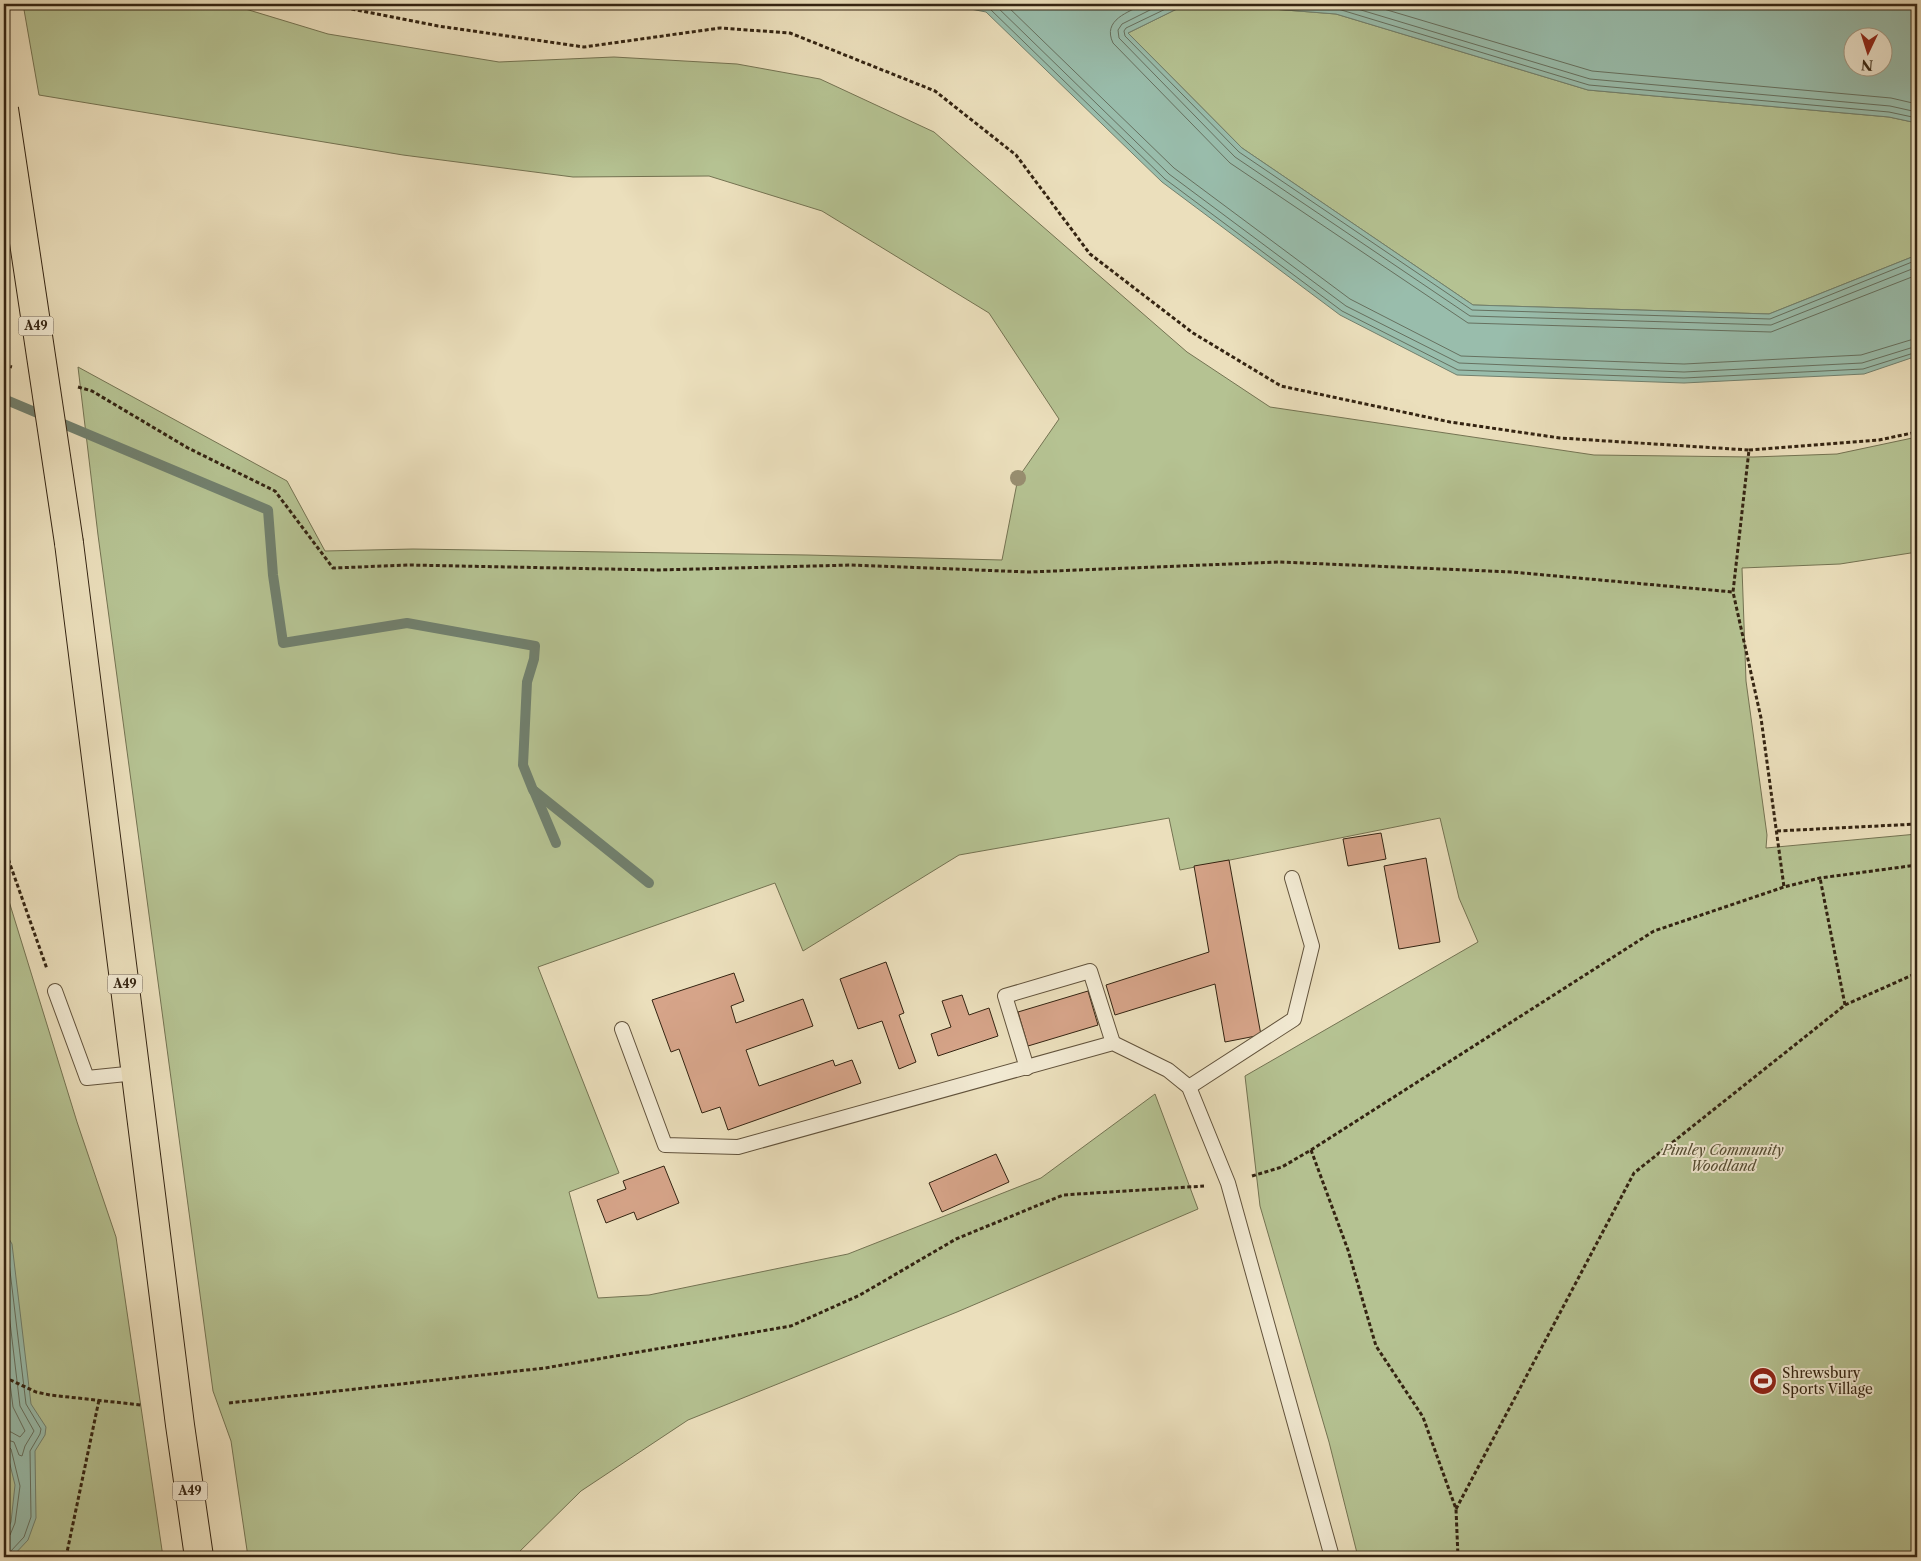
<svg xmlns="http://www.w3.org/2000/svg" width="1921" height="1561" font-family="'Libre Caslon Text',serif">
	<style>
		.green { fill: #b5c292; stroke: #747352 }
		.water { fill: #99bdac; stroke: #71806e; fill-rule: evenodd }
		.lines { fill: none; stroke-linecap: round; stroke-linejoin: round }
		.shore { stroke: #66705f; stroke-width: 1 }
		.stream { stroke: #71806e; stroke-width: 10 }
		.building { fill: #d6a489; stroke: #342412 }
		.service-casing { stroke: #62533c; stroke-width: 16 }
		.trunk-casing { stroke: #342412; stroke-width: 30 }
		.path { stroke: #342412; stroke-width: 3; stroke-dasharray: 4 2.5; stroke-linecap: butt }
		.service { stroke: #f2ead3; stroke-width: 14 }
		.trunk { stroke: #ebdfbc; stroke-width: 28 }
		.trunk-bridge-casing { stroke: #342412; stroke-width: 30; stroke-linecap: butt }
		.trunk-bridge { stroke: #ebdfbc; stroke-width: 28 }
		.tree { fill: #988e70 }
		.labels { text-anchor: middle; stroke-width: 4; stroke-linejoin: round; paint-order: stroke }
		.shield { fill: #f2ead3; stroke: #6d5f4c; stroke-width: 1 }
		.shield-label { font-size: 12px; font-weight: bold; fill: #342412 }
		.park-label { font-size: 14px; font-style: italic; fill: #544c32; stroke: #f2ead3 }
		.poi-label { font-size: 14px; fill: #342412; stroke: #f2ead3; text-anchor: start }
	</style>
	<rect width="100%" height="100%" fill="#ebdfbc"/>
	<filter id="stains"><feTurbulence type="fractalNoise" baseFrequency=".004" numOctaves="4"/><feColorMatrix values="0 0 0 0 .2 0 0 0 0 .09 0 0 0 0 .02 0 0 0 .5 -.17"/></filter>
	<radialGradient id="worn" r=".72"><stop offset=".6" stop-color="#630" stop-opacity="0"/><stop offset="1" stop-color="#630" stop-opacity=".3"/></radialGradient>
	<g class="green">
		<polygon points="23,4 229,4 328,34 499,62 614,57 737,64 820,79 934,132 1187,352 1270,407 1594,455 1753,457 1837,454 1917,437 1917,552 1840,564 1742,568 1746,681 1767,835 1766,848 1917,834 1917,1557 1358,1557 1329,1442 1260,1206 1245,1076 1478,942 1459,898 1440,818 1180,870 1169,818 959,855 803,951 775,883 538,967 619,1173 569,1192 598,1298 649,1295 848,1254 1041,1178 1155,1094 1198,1209 957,1312 688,1420 581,1491 514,1557 248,1557 231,1441 213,1391 98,535 78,367 287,481 325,551 413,549 807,555 1002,560 1018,478 1059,419 989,313 822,211 709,176 573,177 403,155 39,95"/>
		<polygon points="1187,4 1209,4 1336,14 1588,90 1889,117 1917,123 1917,255 1769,314 1473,305 1242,148 1128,33"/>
		<polygon points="4,885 77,1122 116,1237 163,1557 4,1557"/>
	</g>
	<g class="water">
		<polygon points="945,4 1187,4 1128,33 1242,148 1473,305 1769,314 1917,255 1917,356 1864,374 1684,383 1457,375 1340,315 1162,182 986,12"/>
		<path d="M1209,4H1917V123L1889,117L1588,90L1336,14ZM1854,38H1884V68H1854Z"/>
		<polygon points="4,1230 12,1244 31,1404 46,1427 45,1435 35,1451 36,1518 28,1540 12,1557 4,1557 4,1536 11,1522 15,1485 4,1440"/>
	</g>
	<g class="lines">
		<g class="shore">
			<polyline points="970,4 990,9 1165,179 1342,311 1458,370 1684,378 1863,369 1917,352"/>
			<polyline points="994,4 1169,174 1346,306 1459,363 1684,372 1862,363 1917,346"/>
			<polyline points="1005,4 1174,168 1350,299 1461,356 1684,364 1861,355 1917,338"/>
			<path d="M1145,4C1128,12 1102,20 1113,43L1230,163L1468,323L1771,332L1917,275"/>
			<polyline points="1162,4 1122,24 1118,30 1119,38 1235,157 1470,316 1771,325 1917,267"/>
			<polyline points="1176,4 1126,28 1124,31 1125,36 1239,152 1472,310 1770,319 1917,260"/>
			<polyline points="1271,4 1338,9 1589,85 1889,112 1917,118"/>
			<polyline points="1341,4 1590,79 1890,106 1917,112"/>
			<polyline points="1367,4 1592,71 1891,98 1917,104"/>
			<polyline points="4,1240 7,1246 26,1404 41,1429 40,1434 30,1451 31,1517 24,1537 10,1552 9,1557"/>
			<polyline points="4,1272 20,1406 34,1431 25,1446 22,1456 19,1455 14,1442 4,1439"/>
			<polyline points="4,1336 13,1407 25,1431 20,1437 11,1432 4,1431"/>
			<polyline points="4,1445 8,1446 11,1449 20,1486 15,1523 10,1535 4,1537"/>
		</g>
		<g class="stream">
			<polyline points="4,399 268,510 273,575 283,643 407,623 535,646 534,659 527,682 523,765 533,790 649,883"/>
			<polyline points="534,791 556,843"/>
		</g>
	</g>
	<g class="building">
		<polygon points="1381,833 1386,859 1348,866 1343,839"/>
		<polygon points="1426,858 1440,942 1399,949 1384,866"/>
		<polygon points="1229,860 1261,1035 1225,1042 1215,984 1115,1015 1106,985 1209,952 1194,866"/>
		<polygon points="886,962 904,1013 899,1015 916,1062 899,1069 882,1021 858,1029 840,979"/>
		<polygon points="734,973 744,1001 731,1006 736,1023 803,999 813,1026 746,1050 759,1086 833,1060 835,1066 852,1060 861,1083 728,1130 720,1107 702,1113 679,1049 671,1052 652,1000"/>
		<polygon points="1088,991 1098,1025 1028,1046 1018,1012"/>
		<polygon points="962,995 969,1015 989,1008 998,1036 938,1056 931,1034 951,1027 942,1001"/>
		<polygon points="996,1154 1009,1182 942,1212 929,1183"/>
		<polygon points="664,1166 679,1203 637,1220 634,1212 606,1223 597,1200 626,1189 623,1181"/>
	</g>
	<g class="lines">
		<g class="service-casing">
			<g id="service">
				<polyline points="55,991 87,1078 136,1073"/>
				<polyline points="622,1029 665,1145 738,1147 1113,1043 1168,1070 1189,1087 1228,1183 1332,1557"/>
				<polyline points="1027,1068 1005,996 1090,971 1113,1043"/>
				<polyline points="1189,1087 1294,1019 1312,946 1292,878"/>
			</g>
		</g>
		<g class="trunk-casing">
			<polyline id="trunk" points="69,543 180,1425 199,1557"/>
		</g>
		<g class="path">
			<polyline points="326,4 438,26 584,47 720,28 790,33 935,91 1016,155 1090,254 1193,333 1281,386 1450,422 1560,438 1749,450 1733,592 1761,718 1784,887"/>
			<polyline points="4,365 12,367"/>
			<polyline points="78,387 92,391 188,448 275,491 333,568 410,565 657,570 851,565 1029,572 1280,562 1512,572 1733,592"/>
			<polyline points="1749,450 1879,440 1917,432"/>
			<polyline points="1777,831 1917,824"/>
			<polyline points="4,847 47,969"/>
			<polyline points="1845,1005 1917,973"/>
			<polyline points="1311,1150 1348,1250 1376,1346 1423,1417 1456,1509 1458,1557"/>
			<polyline points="1252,1176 1282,1167 1311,1150 1654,931 1784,887 1820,878 1917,865"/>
			<polyline points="4,1377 36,1392 50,1395 141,1405"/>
			<polyline points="229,1403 545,1368 791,1326 860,1295 956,1239 1063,1195 1204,1186"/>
			<polyline points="1456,1509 1634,1173 1845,1005 1820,878"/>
			<polyline points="66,1557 99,1400"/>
		</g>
		<use href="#service" class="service"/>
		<use href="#trunk" class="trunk"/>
		<g class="trunk-bridge-casing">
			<polyline id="trunk-bridge" points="4,109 69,543"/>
		</g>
		<use href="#trunk-bridge" class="trunk-bridge"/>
	</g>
	<circle class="tree" cx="1018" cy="478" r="8"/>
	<defs>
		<g id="stadium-disc" transform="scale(1.4375)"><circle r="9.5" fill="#8f2418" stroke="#f2ead3"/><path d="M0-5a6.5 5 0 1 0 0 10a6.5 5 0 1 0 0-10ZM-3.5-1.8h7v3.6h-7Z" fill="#fff"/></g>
	</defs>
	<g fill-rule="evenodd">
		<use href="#stadium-disc" x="1763" y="1381"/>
	</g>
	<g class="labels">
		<g class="shield">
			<rect x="18.5" y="316.5" width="35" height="19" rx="4"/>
			<rect x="107.5" y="974.5" width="35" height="19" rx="4"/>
			<rect x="172.5" y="1481.5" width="35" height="19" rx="4"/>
		</g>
		<g class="shield-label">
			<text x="36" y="330">A49</text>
			<text x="125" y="988">A49</text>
			<text x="190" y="1495">A49</text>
		</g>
		<g class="park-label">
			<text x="1723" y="1155">Pimley Community<tspan x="1723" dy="16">Woodland</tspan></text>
		</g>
		<g class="poi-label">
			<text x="1782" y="1378">Shrewsbury<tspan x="1782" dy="16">Sports Village</tspan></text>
		</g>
	</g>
	<rect width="1921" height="1561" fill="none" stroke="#ebdfbc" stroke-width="20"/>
	<rect x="5" y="5" width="1911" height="1551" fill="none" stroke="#342412" stroke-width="2.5"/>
	<rect x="10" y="10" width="1901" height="1541" fill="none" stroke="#342412"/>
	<g transform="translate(1868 52) rotate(184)"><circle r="24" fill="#f2ead3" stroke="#a69b86"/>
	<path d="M0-4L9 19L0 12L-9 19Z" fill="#8f2418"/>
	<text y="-8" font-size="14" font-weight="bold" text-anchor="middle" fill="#342412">N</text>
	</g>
	<rect width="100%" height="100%" filter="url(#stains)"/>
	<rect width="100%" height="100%" fill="url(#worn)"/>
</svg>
